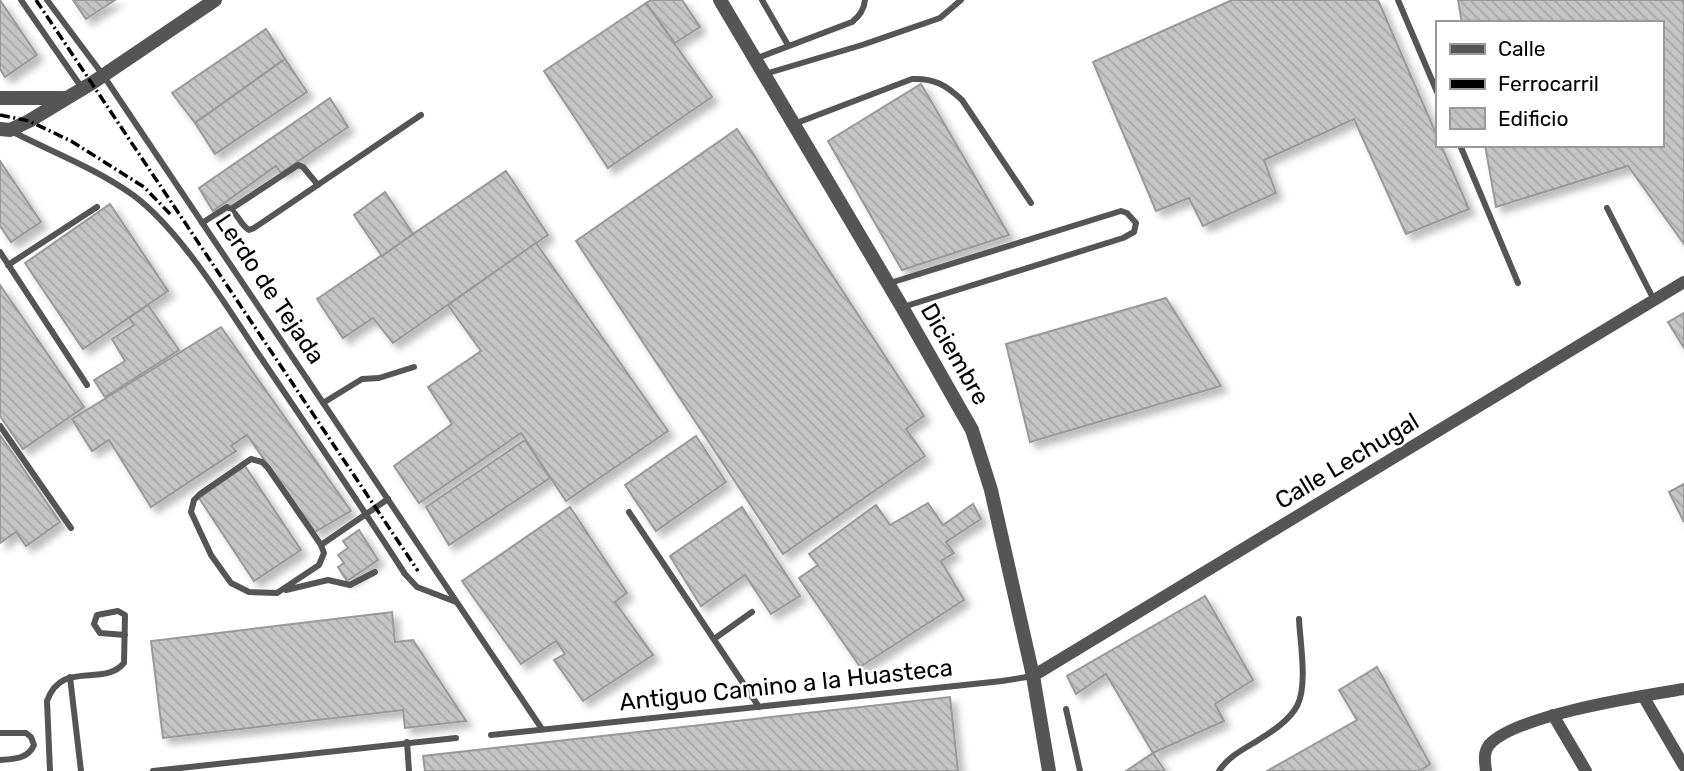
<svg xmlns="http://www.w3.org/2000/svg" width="1684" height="771" font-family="Rubik,sans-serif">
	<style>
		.building { fill: url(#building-back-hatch); stroke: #999; stroke-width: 2; filter: url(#shadow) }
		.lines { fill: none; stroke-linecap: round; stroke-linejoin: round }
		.service { stroke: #555; stroke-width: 6 }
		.minor { stroke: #555; stroke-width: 12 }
		.tertiary { stroke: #555; stroke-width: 14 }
		.rail { stroke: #000; stroke-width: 3.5; stroke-dasharray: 10 3.5 2 3.5; stroke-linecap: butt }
		.labels { text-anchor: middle; stroke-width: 5; stroke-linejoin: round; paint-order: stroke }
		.street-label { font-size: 24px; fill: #000; stroke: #fff }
	</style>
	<defs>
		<pattern id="building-back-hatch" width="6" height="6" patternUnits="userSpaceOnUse" patternTransform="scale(1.75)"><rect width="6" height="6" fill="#c4c4c4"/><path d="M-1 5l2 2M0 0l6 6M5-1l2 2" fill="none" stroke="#a7a7a7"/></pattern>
		<filter id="shadow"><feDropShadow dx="6" dy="6" stdDeviation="3.5" flood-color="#0004"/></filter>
	</defs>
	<rect width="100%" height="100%" fill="#fff"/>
	<g class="building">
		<polygon points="0,0 37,55 5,77 0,69"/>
		<polygon points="73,0 115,0 86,19"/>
		<polygon points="651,0 682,0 700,27 675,43 646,3"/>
		<polygon points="1232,0 1378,0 1437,136 1437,145 1441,145 1469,209 1406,234 1354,119 1264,160 1276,193 1203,226 1189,198 1156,211 1093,62"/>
		<polygon points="1458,0 1684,0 1684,244 1628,166 1496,207 1485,145 1661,145 1661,23 1462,23"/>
		<polygon points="646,3 712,97 608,168 544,71"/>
		<polygon points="266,29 285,59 195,123 172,93"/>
		<polygon points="285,59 307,92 215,154 195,123"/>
		<polygon points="921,84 1009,235 902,270 828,141"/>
		<polygon points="330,98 348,127 281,173 276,166 213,211 199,188"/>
		<polygon points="737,129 924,416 906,429 925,456 783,554 576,241"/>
		<polygon points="0,161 41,222 11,242 0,226"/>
		<polygon points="506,171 548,235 393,343 373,318 343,338 317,299"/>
		<polygon points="385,192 413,234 382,256 354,215"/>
		<polygon points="110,204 168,291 83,349 25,263"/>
		<polygon points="536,243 668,431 566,501 521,433 419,503 394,466 452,424 428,387 481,351 448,305"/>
		<polygon points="0,285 84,407 23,449 0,416"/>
		<polygon points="1166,298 1221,386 1030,442 1006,344"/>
		<polygon points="148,305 179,350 105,397 94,380 125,361 112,339 134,325 129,318"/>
		<polygon points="1684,313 1684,348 1668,322"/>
		<polygon points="221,327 351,511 315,532 247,435 231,446 236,451 151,507 109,440 92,451 72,419"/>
		<polygon points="0,435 60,522 26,546 16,532 0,543"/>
		<polygon points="696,436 726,482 656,531 625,485"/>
		<polygon points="525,440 550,478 449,545 426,507"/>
		<polygon points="245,466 301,550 254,581 199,498"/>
		<polygon points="1684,484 1684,522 1669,492"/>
		<polygon points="928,503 943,525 973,504 981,519 946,542 954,553 941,561 964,600 860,667 799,578 818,565 809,554 876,505 890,525"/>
		<polygon points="570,507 627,593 615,602 653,655 583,701 554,660 565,654 556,641 521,664 462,581"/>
		<polygon points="742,507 800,596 771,614 745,575 701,606 670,556"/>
		<polygon points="359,530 378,560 347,581 338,567 344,563 338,555 348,548 343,541"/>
		<polygon points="1205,596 1253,680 1215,704 1224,721 1153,753 1106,674 1076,694 1067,676"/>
		<polygon points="392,612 395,642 413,640 466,721 405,728 403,710 163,738 151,641"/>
		<polygon points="1377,667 1430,764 1420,771 1267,771 1357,720 1339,690"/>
		<polygon points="950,697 958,771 425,771 423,756"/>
		<polygon points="1153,753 1165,771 1126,771"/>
	</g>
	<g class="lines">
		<g class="service">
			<polyline points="21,0 82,88"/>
			<polyline points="47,0 103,75 542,729"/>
			<polyline points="762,0 788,45"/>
			<polyline points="1398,0 1437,92"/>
			<path d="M755,59L852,22C860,16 864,10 865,0"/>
			<polyline points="765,74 862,45 940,18 961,0"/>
			<path d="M794,124L912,79C934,78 946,85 962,100L1031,203"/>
			<path d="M11,131C52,152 95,168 133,195C178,228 224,302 255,349C305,423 356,498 405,574L417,587L456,602"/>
			<polyline points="1460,145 1518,283"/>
			<polyline points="1607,208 1654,300"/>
			<polyline points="231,209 298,165 303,167 318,185"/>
			<path d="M202,223L227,207C237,211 240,225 249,230L254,228L421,115"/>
			<polyline points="0,252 87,385"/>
			<polyline points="8,265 97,207"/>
			<polyline points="890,283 1121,211 1127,213 1136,223 1134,232 1123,238 903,307"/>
			<polyline points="323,403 362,379 379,378 414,367"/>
			<polyline points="0,426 71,528"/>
			<polygon points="251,459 262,462 268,468 321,545 324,553 319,565 277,593 249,592 231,583 211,555 191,512 194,500 200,494"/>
			<polyline points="629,512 759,707"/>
			<polyline points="321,545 388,499"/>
			<polyline points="286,590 328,580 350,585 375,572"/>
			<polyline points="714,639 752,612"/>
			<polyline points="70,677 81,771"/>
			<polyline points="1066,709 1080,771"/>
			<path d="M0,733H26L31,737L34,745C28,759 14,759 0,760"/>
			<polyline points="491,735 1002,681 1033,676"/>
			<polyline points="407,742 409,771"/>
			<path d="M50,771L47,701C62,659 103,688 124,663L125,615L118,611L97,615L94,624L100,633L125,635"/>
			<polyline points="153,771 456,738"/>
			<path d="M1219,771C1228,757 1242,750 1257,741C1271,732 1289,721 1297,706C1308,686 1300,642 1299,619"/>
		</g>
		<g class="minor">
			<polyline points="1033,676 1684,282"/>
			<polyline points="1643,696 1684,766"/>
			<polyline points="1553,715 1586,771"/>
			<path d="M1486,771C1485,762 1483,753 1489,745C1515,715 1642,696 1684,689"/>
		</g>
		<g class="tertiary">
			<polyline points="720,0 902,307 972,430 991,490 1033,676 1049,771"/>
			<polyline points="0,98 63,98"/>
			<polyline points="0,129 10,130 29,121 92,83 215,0"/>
		</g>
		<g class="rail">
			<polyline points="36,0 418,571"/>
			<polyline points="0,115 29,121 71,141 144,187 172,216"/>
		</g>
	</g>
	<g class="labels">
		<g class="street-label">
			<text transform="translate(270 289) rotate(56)" y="8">Lerdo de Tejada</text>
			<text transform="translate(955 354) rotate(60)" y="8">Diciembre</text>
			<text transform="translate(1347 461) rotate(-31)" y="8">Calle Lechugal</text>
			<text transform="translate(786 685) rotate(-6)" y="8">Antiguo Camino a la Huasteca</text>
		</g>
	</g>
	<rect x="1436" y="21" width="228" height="126" fill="#ffffff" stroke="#999999" stroke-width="2"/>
	<rect x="1450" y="44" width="35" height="10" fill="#555555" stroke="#999999" stroke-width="2"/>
	<text x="1498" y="56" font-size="21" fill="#000000">Calle</text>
	<rect x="1450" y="79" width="35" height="10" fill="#000000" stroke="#999999" stroke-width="2"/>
	<text x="1498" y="91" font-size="21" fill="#000000">Ferrocarril</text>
	<rect x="1450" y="108" width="35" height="21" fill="url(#building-back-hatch)" stroke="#999999" stroke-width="2"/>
	<text x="1498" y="126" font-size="21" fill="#000000">Edificio</text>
</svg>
